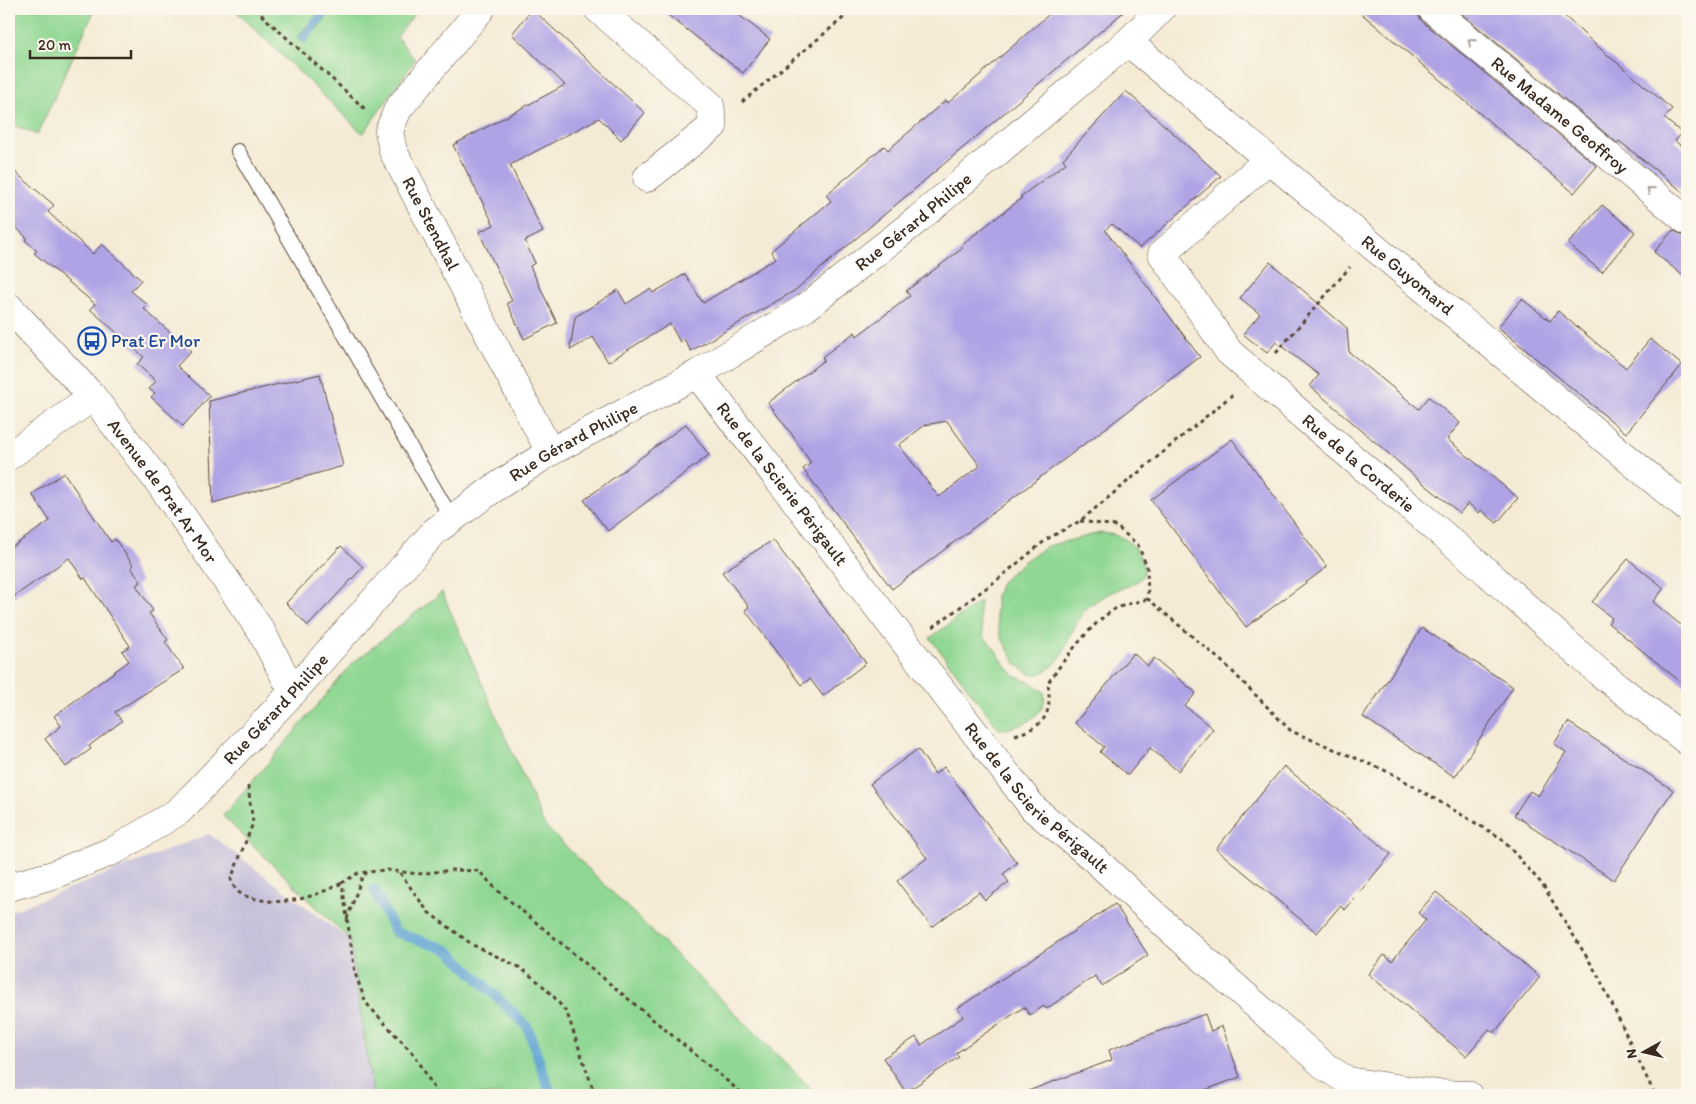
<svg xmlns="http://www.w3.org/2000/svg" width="1696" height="1104" font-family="Itim,sans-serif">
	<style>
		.industrial { fill: #c6c0da }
		.green { fill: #8fd792; stroke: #658058 }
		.water { fill: #5aa1d0; stroke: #4a6677 }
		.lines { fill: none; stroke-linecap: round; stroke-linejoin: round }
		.stream { stroke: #5aa1d0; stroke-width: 10 }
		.building { fill: #afa3e5; fill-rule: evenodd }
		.lane-casing { stroke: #574739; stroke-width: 16 }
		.street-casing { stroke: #574739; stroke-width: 29 }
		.secondary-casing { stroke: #574739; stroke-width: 29 }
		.path { stroke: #574739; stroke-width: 3; stroke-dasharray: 4 4; stroke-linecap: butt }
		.lane { stroke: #fff; stroke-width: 14 }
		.street { stroke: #fff; stroke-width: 28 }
		.secondary { stroke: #fff; stroke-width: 28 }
		.oneway { stroke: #a79f9a }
		.labels { text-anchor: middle; stroke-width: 4.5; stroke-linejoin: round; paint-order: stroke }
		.street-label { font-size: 18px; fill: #3b2a1e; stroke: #fbf7ec }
		.transit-label { font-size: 18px; fill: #164399; stroke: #fbf7ec; text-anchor: start }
	</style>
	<rect width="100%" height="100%" fill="#fbf7ec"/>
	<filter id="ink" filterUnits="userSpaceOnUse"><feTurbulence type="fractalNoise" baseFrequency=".02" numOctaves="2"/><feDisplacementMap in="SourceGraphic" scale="10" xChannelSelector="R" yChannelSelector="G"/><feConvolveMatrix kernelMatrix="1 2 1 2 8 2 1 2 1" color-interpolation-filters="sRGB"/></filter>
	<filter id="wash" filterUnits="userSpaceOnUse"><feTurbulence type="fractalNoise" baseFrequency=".0096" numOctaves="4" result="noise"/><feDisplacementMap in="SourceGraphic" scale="20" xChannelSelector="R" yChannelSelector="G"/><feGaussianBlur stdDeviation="1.12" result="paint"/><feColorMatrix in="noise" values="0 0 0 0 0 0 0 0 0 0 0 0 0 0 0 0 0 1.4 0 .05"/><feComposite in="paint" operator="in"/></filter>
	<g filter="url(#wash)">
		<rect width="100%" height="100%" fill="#f5ebd5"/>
		<polygon class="industrial" points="209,834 350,940 373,1095 9,1095 9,912"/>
		<g class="green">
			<polygon points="9,9 95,9 37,135 9,123"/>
			<polygon points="234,9 418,9 397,37 415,60 363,134"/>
			<path d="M1100,533C1116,534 1130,538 1138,553C1156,583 1129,584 1110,593C1100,598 1090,604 1083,613C1066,635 1065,672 1032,675L1017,665L1001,637L996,616V596L1001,582L1023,562L1047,546Z"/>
			<polygon points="442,592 544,825 818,1095 373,1095 350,940 223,816 353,663"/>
			<path d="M980,601L979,614L984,637L994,648L1007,668L1015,676L1032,683L1044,692C1049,715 1019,730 999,729L930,638Z"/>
		</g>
		<polygon class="water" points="322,9 333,9 305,43 297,38"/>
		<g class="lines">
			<polyline class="stream" points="374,890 395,932 448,950 527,1026 551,1095"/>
		</g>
		<g id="blocks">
			<g class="building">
				<polygon points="532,9 645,113 621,140 599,118 510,165 543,232 525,241 535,263 530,266 557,323 524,339 507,303 512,301 479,232 494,225 453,145 565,85 512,34"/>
				<polygon points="660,9 731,9 770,39 743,73"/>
				<polygon points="1055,9 1127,9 794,291 691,351 684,339 680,342 670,324 608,362 593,337 570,350 575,317 618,290 626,304 650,289 653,293 685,274 703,303 776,258 771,251 831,201 826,195 884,146 888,150 946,100 948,103"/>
				<polygon points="1356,9 1417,9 1418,15 1422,21 1597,166 1574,193"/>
				<polygon points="1456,9 1557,9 1596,45 1672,109 1664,118 1682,133 1675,141 1687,151 1687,195 1619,141 1617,143"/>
				<path d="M1126,91L1221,176L1140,248L1112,224L1105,230L1200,357L892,589L803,469L811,463L793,436L768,403L824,360L822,357L855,332L857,336L910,296L906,291L963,248L961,245L1022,198L1020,197L1066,163L1063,159ZM947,421L980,466L939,497L899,445L925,425Z"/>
				<polygon points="9,167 54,205 48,212 93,254 102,244 141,280 131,291 148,305 144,309 191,351 177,366 210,396 183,426 151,397 155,393 149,389 156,381 137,364 144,357 90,309 95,304 34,253 37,251 25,240 27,238 9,221"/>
				<polygon points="1602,205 1635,232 1602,272 1568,244"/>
				<polygon points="1673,230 1684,236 1687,236 1687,279 1654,252"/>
				<polygon points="1270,262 1347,328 1349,352 1419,409 1429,397 1460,423 1447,439 1518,498 1497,523 1481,510 1479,513 1468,503 1460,513 1418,479 1310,386 1319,375 1276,342 1267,353 1243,334 1260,314 1240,298"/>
				<polygon points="1522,299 1550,321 1558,311 1626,368 1650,339 1682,365 1626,433 1498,327"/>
				<polygon points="320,374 343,466 213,503 209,401"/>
				<polygon points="686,424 709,455 608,531 584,500"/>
				<polygon points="1232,439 1327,567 1246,627 1151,500"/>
				<polygon points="64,473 111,542 115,539 133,565 131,567 141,582 136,585 153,611 149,613 168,640 165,642 184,669 115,712 122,721 89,746 91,749 66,767 45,739 61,726 54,716 129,661 122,651 130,646 85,578 83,579 69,558 9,600 9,549 50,521 32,494"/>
				<polygon points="773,540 866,663 823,696 810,679 801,685 745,610 749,607 722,572"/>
				<polygon points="341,546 363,567 308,626 286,603"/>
				<polygon points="1628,559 1664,588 1653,602 1687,630 1687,687 1608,623 1612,618 1592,602"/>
				<polygon points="1422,628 1513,687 1455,777 1363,717"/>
				<polygon points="1133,653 1148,666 1154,658 1196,693 1185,706 1213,729 1178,771 1150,748 1128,775 1100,752 1104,747 1075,723"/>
				<polygon points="1568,722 1673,790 1614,880 1514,815 1530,791 1538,796 1566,752 1554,744"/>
				<polygon points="918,749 935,774 944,767 1017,863 1003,874 1009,882 985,900 979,892 932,927 897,881 927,858 870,784"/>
				<polygon points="1284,766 1391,854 1345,910 1340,906 1317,933 1216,849"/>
				<polygon points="1436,892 1540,977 1494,1033 1489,1029 1466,1056 1368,974 1384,955 1392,961 1426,920 1418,913"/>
				<polygon points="1115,904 1148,955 1102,986 1095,976 1046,1009 1044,1006 1030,1015 1024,1007 956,1053 959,1057 906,1092 883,1058 916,1037 921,1045 963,1017 958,1008"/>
				<polygon points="1205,1014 1211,1031 1222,1026 1240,1077 1192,1095 1026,1095 1025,1092 1112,1060 1109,1050"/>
			</g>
		</g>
	</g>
	<g filter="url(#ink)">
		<use href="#blocks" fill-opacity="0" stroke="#574739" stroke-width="1"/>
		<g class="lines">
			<g class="lane-casing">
				<polyline id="lane" points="238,151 452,519"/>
			</g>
			<g class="street-casing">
				<g id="street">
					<path id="s1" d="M481,9L398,109L389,131L393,151L550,452"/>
					<polyline points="598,9 710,105 713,126 647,178"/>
					<path id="s2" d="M1432,9L1687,221"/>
					<path id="s3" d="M1128,42L1687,508"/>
					<path id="s4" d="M1268,160L1162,254L1229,352L1303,416L1479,565L1600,673L1687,741"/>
					<path id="s5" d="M9,307L93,397L163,488L261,631L293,692"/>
					<path id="s6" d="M697,374L1034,809L1091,856L1170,929L1327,1068L1348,1081L1437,1094L1468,1095"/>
					<polyline points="9,456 93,397"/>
				</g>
			</g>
			<g class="secondary-casing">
				<g id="secondary">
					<path id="s7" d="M9,887L53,875L117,849L179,811L293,692L435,531L493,489L550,452L697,374L805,308L917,220L1128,42L1161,9"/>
				</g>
			</g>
			<g class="path">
				<polyline points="255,9 365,109"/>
				<polyline points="742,102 854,9"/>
				<polyline points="1276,353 1350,267"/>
				<polyline points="1080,521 1116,526 1138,545 1147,567 1148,599 1226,665 1291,731 1391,773 1501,838 1542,884 1599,977 1655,1095"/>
				<polyline points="933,627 997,580 1047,539 1080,521 1232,395"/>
				<path d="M1015,735C1046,726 1052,714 1048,683C1062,662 1093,621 1115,609C1125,604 1138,602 1148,599"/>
				<path d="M248,786L253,823L231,879C235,893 243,896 256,899C287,906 314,897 342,883"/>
				<polyline points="400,873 428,912 473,945 519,967 540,983 554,997 567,1013 595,1095"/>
				<polyline points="347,919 362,877 367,872"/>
				<polyline points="438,1095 416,1057 366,1003 355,973 342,883 358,873 386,870 418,874 452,870 479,871 497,890 744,1095"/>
			</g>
			<use href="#lane" class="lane"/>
			<use href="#street" class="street"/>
			<use href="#secondary" class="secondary"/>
		</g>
		<defs><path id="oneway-chevron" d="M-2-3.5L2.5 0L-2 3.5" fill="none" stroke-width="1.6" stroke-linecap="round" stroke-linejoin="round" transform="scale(1.25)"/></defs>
		<g class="oneway">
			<use href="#oneway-chevron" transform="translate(1471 42) rotate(-140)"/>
			<use href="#oneway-chevron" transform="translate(1650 190) rotate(-140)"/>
		</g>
	</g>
	<defs>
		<g id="bus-ring" transform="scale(1.4375)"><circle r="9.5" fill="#fbf7ec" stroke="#1a4fb4" stroke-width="1.5"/><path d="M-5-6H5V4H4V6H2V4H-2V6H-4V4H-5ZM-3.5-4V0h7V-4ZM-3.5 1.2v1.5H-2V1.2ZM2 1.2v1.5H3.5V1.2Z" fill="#1a4fb4"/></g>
	</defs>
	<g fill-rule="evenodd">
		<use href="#bus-ring" x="92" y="341"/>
	</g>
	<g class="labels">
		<g class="street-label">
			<text dy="6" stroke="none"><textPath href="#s2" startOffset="166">Rue Madame Geoffroy</textPath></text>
			<text dy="6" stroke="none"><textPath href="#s7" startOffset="1138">Rue Gérard Philipe</textPath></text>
			<text dy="6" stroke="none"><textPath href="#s1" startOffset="256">Rue Stendhal</textPath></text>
			<text dy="6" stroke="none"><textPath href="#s3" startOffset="364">Rue Guyomard</textPath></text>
			<text dy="6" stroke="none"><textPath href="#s7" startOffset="732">Rue Gérard Philipe</textPath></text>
			<text dy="6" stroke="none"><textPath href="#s4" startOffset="431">Rue de la Corderie</textPath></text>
			<text dy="6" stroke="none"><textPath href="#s6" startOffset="139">Rue de la Scierie Périgault</textPath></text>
			<text dy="6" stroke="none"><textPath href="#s5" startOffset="240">Avenue de Prat Ar Mor</textPath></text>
			<text dy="6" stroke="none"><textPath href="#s7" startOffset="328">Rue Gérard Philipe</textPath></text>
			<text dy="6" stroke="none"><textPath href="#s6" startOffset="544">Rue de la Scierie Périgault</textPath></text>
		</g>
		<g class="transit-label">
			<text x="111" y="347">Prat Er Mor</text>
		</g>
	</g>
	<rect width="1696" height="1104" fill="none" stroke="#fbf7ec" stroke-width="30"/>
	<g transform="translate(1644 1052) rotate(262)" stroke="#fbf7ec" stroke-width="4" paint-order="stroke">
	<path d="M0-4L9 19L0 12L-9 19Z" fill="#3b2a1e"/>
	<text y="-8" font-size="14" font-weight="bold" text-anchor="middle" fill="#3b2a1e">N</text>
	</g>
	<path d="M30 50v8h101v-8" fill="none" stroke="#3b2a1e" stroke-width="2.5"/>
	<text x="38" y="50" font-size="15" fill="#3b2a1e" stroke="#fbf7ec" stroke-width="4" paint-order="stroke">20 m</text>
</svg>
